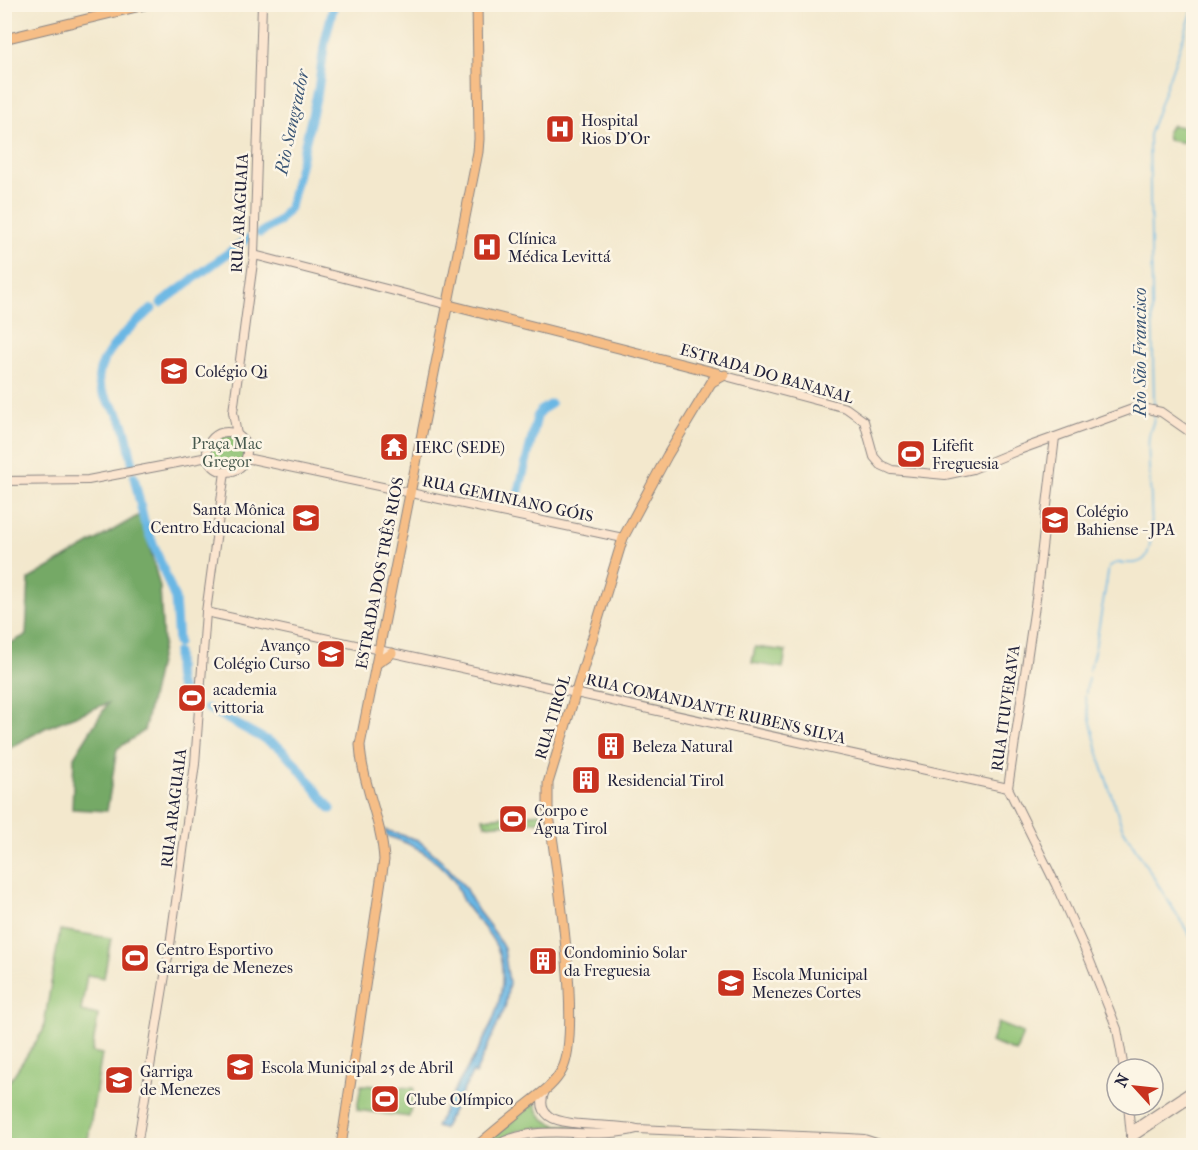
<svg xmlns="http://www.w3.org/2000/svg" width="1198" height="1150" font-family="'IM FELL French Canon',serif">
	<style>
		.green { fill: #90c375; stroke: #597258; stroke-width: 1.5 }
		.forest { fill: #74a966; stroke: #4b6650; stroke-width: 1.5 }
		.water { fill: #6ab7e4; stroke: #466c90; stroke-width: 1.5 }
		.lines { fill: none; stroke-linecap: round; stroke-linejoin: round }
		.stream { stroke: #6ab7e4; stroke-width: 1.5 }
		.river { stroke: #6ab7e4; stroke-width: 9 }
		.secondary-casing { stroke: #8a8584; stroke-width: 10 }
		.primary-casing { stroke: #8a8584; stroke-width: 11 }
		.secondary { stroke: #fbe5cf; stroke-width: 8 }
		.primary { stroke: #f6be87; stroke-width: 9 }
		.labels { text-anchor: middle; stroke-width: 5; stroke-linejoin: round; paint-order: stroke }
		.poi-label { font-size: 16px; fill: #22223b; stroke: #fcf5e5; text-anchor: start }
		.street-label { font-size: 16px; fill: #22223b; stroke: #fcf5e5 }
		.park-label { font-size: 16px; fill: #485a4f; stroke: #fcf5e5 }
		.water-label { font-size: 18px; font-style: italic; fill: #3b5676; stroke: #fcf5e5 }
	</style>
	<rect width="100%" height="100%" fill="#fcf5e5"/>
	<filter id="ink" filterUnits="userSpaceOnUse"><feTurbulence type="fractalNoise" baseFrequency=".0167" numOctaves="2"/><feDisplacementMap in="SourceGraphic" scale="12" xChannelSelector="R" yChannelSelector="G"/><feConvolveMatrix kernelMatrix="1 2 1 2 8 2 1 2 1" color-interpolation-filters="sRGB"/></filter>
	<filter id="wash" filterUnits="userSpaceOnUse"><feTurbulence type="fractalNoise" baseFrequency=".008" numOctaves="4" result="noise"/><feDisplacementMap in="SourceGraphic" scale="24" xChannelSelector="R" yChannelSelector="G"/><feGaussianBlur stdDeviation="1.35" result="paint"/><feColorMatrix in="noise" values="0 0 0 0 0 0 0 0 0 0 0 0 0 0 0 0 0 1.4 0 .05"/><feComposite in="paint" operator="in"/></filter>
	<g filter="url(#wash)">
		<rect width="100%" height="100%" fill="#f3e8cd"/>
		<g class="green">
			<polygon points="1172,125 1193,129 1193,144 1168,140 1167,131"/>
			<circle cx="227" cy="453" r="18"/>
			<polygon points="755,647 786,651 783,668 752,663"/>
			<polygon points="541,813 542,821 485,825 483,818"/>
			<polygon points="60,930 111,938 104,978 87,975 81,1011 98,1015 92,1052 102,1054 87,1145 5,1145 5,1088 43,1031"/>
			<polygon points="998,1023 1023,1033 1016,1052 991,1042"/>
			<polygon points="361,1085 414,1088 409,1117 357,1110"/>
			<path d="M535,1102C538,1115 544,1121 556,1125L600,1127L601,1130C575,1129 546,1125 521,1130C508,1133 495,1145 483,1146Z"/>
		</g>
		<polygon class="forest" points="141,514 160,587 163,644 144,731 117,749 107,811 72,809 74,757 108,703 45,728 5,751 5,646 26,635 29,579"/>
		<path class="water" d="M385,830L418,840L442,861L464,886L478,911L495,933L504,949L509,983L505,1008L475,1074L473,1072L443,1129L436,1127C445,1109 453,1091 464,1074C486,1039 513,992 498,950C491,932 473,917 463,901C459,894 458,887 454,881C436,858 415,844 387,836Z"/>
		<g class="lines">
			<g class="stream">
				<polyline points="1154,406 1149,135 1194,7"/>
				<path d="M1089,671L1095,649L1109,567C1119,557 1133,569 1144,559C1160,543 1145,460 1149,436C1150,428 1155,423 1154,414"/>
				<polyline points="1088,678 1085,698 1100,760 1122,827 1194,942"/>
			</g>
			<g class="river">
				<polyline points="260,233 278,222 290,207 318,90 325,41 334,4"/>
				<polyline points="161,303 247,239"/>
				<path d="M133,465C129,450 128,433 121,419C115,406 101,397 99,383C95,357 134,323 152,309"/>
				<polyline points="134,477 144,521 175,599 178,643"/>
				<polyline points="515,507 537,417 541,410 551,404"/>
				<path d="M177,653C178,673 173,688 192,699"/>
				<polyline points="207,708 279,747 294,762 331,809"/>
			</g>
		</g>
	</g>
	<g filter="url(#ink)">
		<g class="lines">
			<g class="secondary-casing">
				<g id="secondary">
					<polyline points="254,255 449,305"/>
					<polyline points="718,374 846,408 864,421 874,457 881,465 892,470 945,475 973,469 1019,450 1138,407 1161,412 1194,435"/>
					<circle cx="227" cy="452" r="20"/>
					<polyline points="237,435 233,412 254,255 262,4"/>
					<polyline points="1055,437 1036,599 1008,788 1056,885 1090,961 1117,1029 1124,1069"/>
					<polyline points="246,458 623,538"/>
					<polyline points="4,481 88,480 208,457"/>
					<polyline points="206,612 1008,788"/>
					<path d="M545,1091C541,1100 540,1109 549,1116C563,1127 616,1124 637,1129L849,1138L864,1139L886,1146"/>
					<polyline points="1128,1105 1132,1146"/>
					<polyline points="1131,1131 1194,1089"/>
					<polyline points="1131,1138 1194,1096"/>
					<polyline points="137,1146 170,945 195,764 206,612 225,472"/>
					<path d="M495,1146C538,1120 591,1142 637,1129"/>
				</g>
			</g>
			<g class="primary-casing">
				<g id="primary">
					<polyline points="4,39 149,4"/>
					<path d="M449,305L717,373L667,456L623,538L548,783V808C555,858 583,1032 562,1070C553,1087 537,1096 523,1108C508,1120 492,1133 477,1146"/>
					<polyline points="712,382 725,375"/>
					<polyline points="376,664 392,653"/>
					<path d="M341,1146L384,860C382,821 362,784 360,745L478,152L479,139L477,4"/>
				</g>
			</g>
			<use href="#secondary" class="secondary"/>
			<use href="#primary" class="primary"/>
		</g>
	</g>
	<defs>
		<g id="hospital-square" transform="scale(1.5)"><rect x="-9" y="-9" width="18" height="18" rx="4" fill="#c8321e" stroke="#fcf5e5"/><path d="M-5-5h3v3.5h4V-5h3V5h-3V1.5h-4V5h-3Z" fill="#fff"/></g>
		<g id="school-square" transform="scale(1.5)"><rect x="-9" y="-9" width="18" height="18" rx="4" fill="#c8321e" stroke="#fcf5e5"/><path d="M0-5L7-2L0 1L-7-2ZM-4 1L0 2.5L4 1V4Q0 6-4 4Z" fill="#fff"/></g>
		<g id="temple-square" transform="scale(1.5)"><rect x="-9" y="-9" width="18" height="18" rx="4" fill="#c8321e" stroke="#fcf5e5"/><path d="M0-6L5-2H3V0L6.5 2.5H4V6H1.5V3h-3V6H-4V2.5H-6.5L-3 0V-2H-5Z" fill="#fff"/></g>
		<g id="stadium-square" transform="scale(1.5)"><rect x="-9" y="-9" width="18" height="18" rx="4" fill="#c8321e" stroke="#fcf5e5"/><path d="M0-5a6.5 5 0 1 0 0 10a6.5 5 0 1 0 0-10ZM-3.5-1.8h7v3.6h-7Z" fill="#fff"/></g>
		<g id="building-square" transform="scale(1.5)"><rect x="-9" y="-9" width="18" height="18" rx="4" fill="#c8321e" stroke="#fcf5e5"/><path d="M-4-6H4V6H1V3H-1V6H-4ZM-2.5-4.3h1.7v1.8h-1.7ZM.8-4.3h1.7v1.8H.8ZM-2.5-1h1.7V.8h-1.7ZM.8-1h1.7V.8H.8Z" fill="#fff"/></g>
	</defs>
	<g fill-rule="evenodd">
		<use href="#hospital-square" x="560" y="129"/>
		<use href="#hospital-square" x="487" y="247"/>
		<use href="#school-square" x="174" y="371"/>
		<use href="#temple-square" x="394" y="447"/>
		<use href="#stadium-square" x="911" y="454"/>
		<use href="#school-square" x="306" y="518"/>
		<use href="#school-square" x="1055" y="520"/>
		<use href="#school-square" x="331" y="654"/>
		<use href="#stadium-square" x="192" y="698"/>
		<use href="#building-square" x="611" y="746"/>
		<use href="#building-square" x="586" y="780"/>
		<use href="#stadium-square" x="513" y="819"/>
		<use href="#stadium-square" x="135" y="958"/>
		<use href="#building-square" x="543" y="961"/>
		<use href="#school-square" x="731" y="983"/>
		<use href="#school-square" x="240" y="1067"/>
		<use href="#school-square" x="119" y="1080"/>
		<use href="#stadium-square" x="385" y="1099"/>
	</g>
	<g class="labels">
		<g class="poi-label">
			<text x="581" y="126">Hospital<tspan x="581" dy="18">Rios D'Or</tspan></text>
			<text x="508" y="244">Clínica<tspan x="508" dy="18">Médica Levittá</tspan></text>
			<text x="195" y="377">Colégio Qi</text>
			<text x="932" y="451">Lifefit<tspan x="932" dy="18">Freguesia</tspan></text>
			<text x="415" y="453">IERC (SEDE)</text>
			<text x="285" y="515" text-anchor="end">Santa Mônica<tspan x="285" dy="18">Centro Educacional</tspan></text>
			<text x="1076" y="517">Colégio<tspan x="1076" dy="18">Bahiense - JPA</tspan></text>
			<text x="310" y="651" text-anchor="end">Avanço<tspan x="310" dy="18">Colégio Curso</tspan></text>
			<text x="213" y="695">academia<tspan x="213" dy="18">vittoria</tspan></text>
			<text x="632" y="752">Beleza Natural</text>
			<text x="607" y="786">Residencial Tirol</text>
			<text x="534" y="816">Corpo e<tspan x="534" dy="18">Água Tirol</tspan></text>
			<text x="156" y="955">Centro Esportivo<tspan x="156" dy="18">Garriga de Menezes</tspan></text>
			<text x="564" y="958">Condominio Solar<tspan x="564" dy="18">da Freguesia</tspan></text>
			<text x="752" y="980">Escola Municipal<tspan x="752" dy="18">Menezes Cortes</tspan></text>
			<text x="261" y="1073">Escola Municipal 25 de Abril</text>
			<text x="140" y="1077">Garriga<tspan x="140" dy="18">de Menezes</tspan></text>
			<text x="406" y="1105">Clube Olímpico</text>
		</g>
		<g class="street-label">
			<text transform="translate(239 213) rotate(-87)" y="6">RUA ARAGUAIA</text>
			<text transform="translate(767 373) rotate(16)" y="6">ESTRADA DO BANANAL</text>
			<text transform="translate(508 498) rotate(12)" y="6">RUA GEMINIANO GÓIS</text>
			<text transform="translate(379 573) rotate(-79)" y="6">ESTRADA DOS TRÊS RIOS</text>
			<text transform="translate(716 708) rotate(13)" y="6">RUA COMANDANTE RUBENS SILVA</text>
			<text transform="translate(1005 708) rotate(-82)" y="6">RUA ITUVERAVA</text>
			<text transform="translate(552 717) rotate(-73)" y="6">RUA TIROL</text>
			<text transform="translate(173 808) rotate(-83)" y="6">RUA ARAGUAIA</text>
		</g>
		<g class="park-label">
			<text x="227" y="449">Praça Mac<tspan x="227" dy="18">Gregor</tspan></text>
		</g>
		<g class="water-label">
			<text transform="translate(292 122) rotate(-78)" y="6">Rio Sangrador</text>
			<text transform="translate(1140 352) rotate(-90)" y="6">Rio São Francisco</text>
		</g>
	</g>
	<rect width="1198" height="1150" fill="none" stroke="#fcf5e5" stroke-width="24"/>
	<g transform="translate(1135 1087) rotate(297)"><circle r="28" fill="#fcf5e5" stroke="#a5a1a1" stroke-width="1.5"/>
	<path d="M0-4.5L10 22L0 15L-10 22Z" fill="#c8321e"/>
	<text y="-9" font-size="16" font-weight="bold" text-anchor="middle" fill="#22223b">N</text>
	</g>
</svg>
